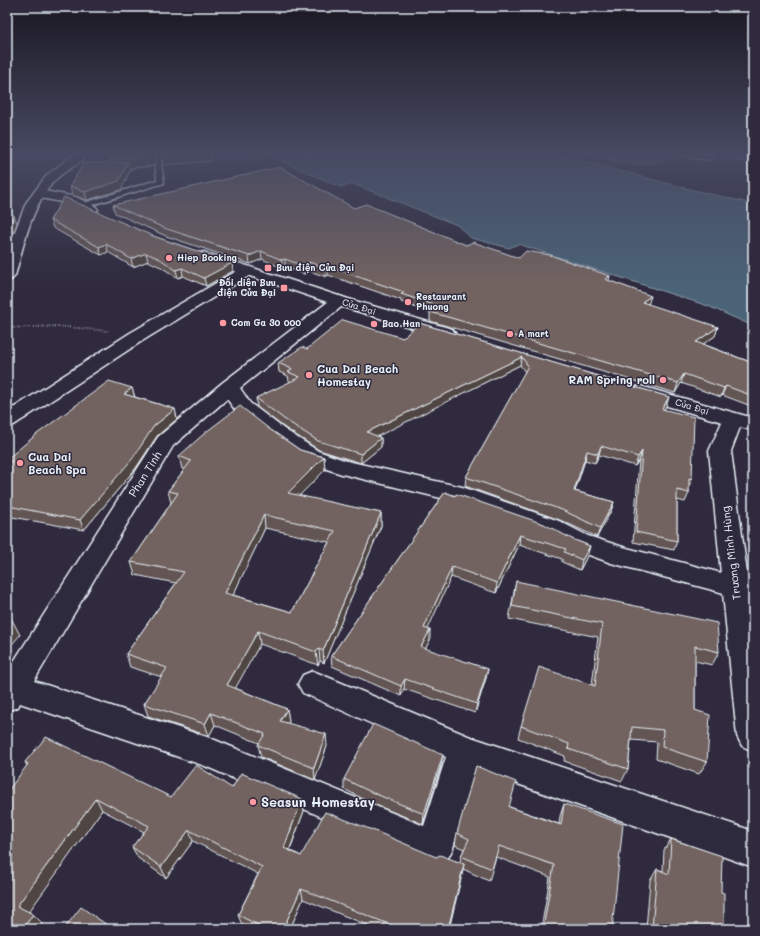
<svg xmlns="http://www.w3.org/2000/svg" width="760" height="936" font-family="Mali,sans-serif">
	<style>
		.water { fill: #4c6477; stroke: #8a9cab }
		.lines { fill: none; stroke-linecap: round; stroke-linejoin: round }
		.service-casing { stroke: #e8f1f8; stroke-width: 3 }
		.minor-casing { stroke: #e8f1f8; stroke-width: 3 }
		.tertiary-casing { stroke: #e8f1f8; stroke-width: 3 }
		.secondary-casing { stroke: #e8f1f8; stroke-width: 3 }
		.path { stroke: #e8f1f8; stroke-width: 2; stroke-dasharray: 0.5 2; stroke-linecap: butt }
		.service { fill: #2f2a3d; fill-rule: evenodd }
		.minor { fill: #2f2a3d; fill-rule: evenodd }
		.tertiary { fill: #2f2a3d; fill-rule: evenodd }
		.secondary { fill: #2f2a3d; fill-rule: evenodd }
		.wall { fill: #635553; stroke: #e8f1f8; fill-rule: evenodd }
		.shaded-wall { fill: #504543; stroke: #e8f1f8 }
		.building { fill: #736360; stroke: #e8f1f8; fill-rule: evenodd }
		.poi-dot { fill: #ff9aa2; stroke: #2f2a3d; stroke-width: 1.5 }
		.labels { text-anchor: middle; stroke-width: 3; stroke-linejoin: round; paint-order: stroke }
		.far-poi-label { font-size: 9px; font-weight: bold; fill: #e8f1f8; stroke: #2f2a3d; text-anchor: start }
		.far-street-label { font-size: 9px; fill: #e8f1f8; stroke: #2f2a3d }
		.poi-label { font-size: 11px; font-weight: bold; fill: #e8f1f8; stroke: #2f2a3d; text-anchor: start }
		.street-label { font-size: 11px; fill: #e8f1f8; stroke: #2f2a3d }
		.near-poi-label { font-size: 13px; font-weight: bold; fill: #e8f1f8; stroke: #2f2a3d; text-anchor: start }
	</style>
	<rect width="100%" height="100%" fill="#2f2a3d"/>
	<filter id="ink" filterUnits="userSpaceOnUse"><feTurbulence type="fractalNoise" baseFrequency=".025" numOctaves="2"/><feDisplacementMap in="SourceGraphic" scale="8" xChannelSelector="R" yChannelSelector="G"/><feConvolveMatrix kernelMatrix="1 2 1 2 8 2 1 2 1" color-interpolation-filters="sRGB"/></filter>
	<g filter="url(#ink)">
		<g class="water">
			<polygon points="264,153 553,153 681,187 753,204 753,326 708,306 518,244 509,248 471,238 457,225 353,184 340,187"/>
			<polygon points="581,153 670,153 672,156 650,164 634,165"/>
			<polygon points="731,153 753,153 753,164 726,158 725,156"/>
		</g>
		<g class="lines">
			<g class="service-casing">
				<polygon id="service" points="158,153 164,153 161,163 164,183 85,207 78,205 157,180 155,163"/>
			</g>
			<g class="minor-casing">
				<g id="minor">
					<polygon points="682,153 711,155 713,157 707,160 683,155"/>
					<polygon points="247,266 252,268 255,271 252,274 142,341 14,425 7,427 7,412 130,333 242,268"/>
					<polygon points="339,296 345,298 347,301 345,304 240,388 250,403 284,429 318,451 347,461 462,487 559,521 588,536 623,547 744,579 748,586 744,593 735,596 611,563 570,548 543,533 449,500 342,474 302,461 270,439 236,411 227,399 173,446 34,681 210,738 424,826 446,757 303,693 298,684 303,675 313,671 468,736 753,831 753,867 475,769 453,848 447,860 435,866 205,766 20,703 18,707 7,711 7,672 158,437 222,383 333,298"/>
				</g>
			</g>
			<g class="tertiary-casing">
				<g id="tertiary">
					<polygon points="39,190 76,197 96,207 98,210 91,214 67,203 35,197 33,194"/>
					<polygon points="204,252 345,298 452,329 455,333 452,337 446,338 333,304 199,259 197,256 199,253"/>
					<polygon points="640,386 753,418 753,430 740,427 731,451 753,619 753,751 742,746 737,736 709,451 722,422 633,396 630,392 633,388"/>
				</g>
			</g>
			<g class="secondary-casing">
				<g id="secondary">
					<path d="M76,153H89C81,164 65,170 55,180C31,206 24,244 15,276L12,279L7,281V252L26,203L47,175Z"/>
					<polygon points="7,406 25,410 28,414 25,418 18,420 7,418"/>
				</g>
			</g>
			<polyline class="path" points="7,328 58,326 108,331"/>
			<use href="#service" class="service"/>
			<use href="#minor" class="minor"/>
			<use href="#tertiary" class="tertiary"/>
			<use href="#secondary" class="secondary"/>
		</g>
		<g class="wall">
			<polygon points="84,163 154,166 130,168 130,170 121,190 87,200 72,195 70,186"/>
			<polygon points="113,205 354,208 466,245 609,281 649,305 718,327 715,336 703,344 753,363 753,404 751,406 722,395 721,397 681,383 675,393 430,321 430,313 401,302 401,300 328,275 326,277 310,271 304,274 285,267 282,268 262,259 250,264 166,236 115,213"/>
			<polygon points="50,220 153,236 232,263 233,271 206,286 183,276 178,278 161,267 148,261 133,267 108,252 101,255 53,228"/>
			<polygon points="419,323 669,397 666,406 664,410 692,479 689,488 689,493 685,502 677,500 677,541 674,550 633,542 639,460 635,466 599,455 595,463 585,460 575,491 614,502 611,511 597,537 560,520 465,486 466,477 525,372 520,365 377,436 381,438 381,447 361,463 319,450 285,428 257,407 256,398 291,382 289,381 288,376 279,372 278,363 307,349 403,338"/>
			<polygon points="132,388 135,397 175,409 177,419 157,436 136,468 84,530 12,517 7,521 7,466 9,464 7,459"/>
			<path d="M268,428L300,450L324,457L325,470L299,496L381,513V526L324,663L320,661L318,665L260,644L235,688L287,709L289,721L288,723L327,746L315,780L261,757L258,745L259,743L215,725L209,736L148,716L144,704L162,677L130,667L126,654L176,583L135,575L131,562L171,503L168,491L184,470L182,469L179,456ZM265,528L329,542L292,612L233,595Z"/>
			<polygon points="445,492 590,546 587,556 580,570 562,562 562,559 519,545 496,593 451,577 427,629 430,640 425,649 488,669 486,678 475,713 404,689 401,696 332,666 331,656"/>
			<polygon points="516,581 719,652 712,665 695,661 695,710 707,762 699,774 656,759 657,742 631,740 628,769 622,781 564,761 565,756 518,738 521,726 592,685 598,637 509,619"/>
			<polygon points="25,762 171,797 232,788 302,799 304,811 290,850 301,856 436,857 460,862 461,856 464,849 455,845 457,833 510,807 559,824 560,816 564,804 612,929 541,929 550,877 496,857 489,881 463,869 449,929 377,929 303,899 290,929 250,929 242,925 238,915 258,874 193,841 166,878 138,858 132,847 144,832 102,810 29,911 42,923 7,929 27,766"/>
			<polygon points="441,766 423,824 371,803 344,789 344,779"/>
			<polygon points="671,839 721,892 724,925 721,929 646,929 650,881 657,869 663,871 664,850"/>
		</g>
		<g class="shaded-wall">
			<polygon points="153,153 158,153 154,166 130,168 130,170 121,190 87,200 85,192 112,170 109,159"/>
			<polygon points="187,153 213,153 211,161 163,165 161,155"/>
			<polygon points="14,215 17,223 13,234 7,237 7,227"/>
			<polygon points="106,244 108,252 101,255 99,247"/>
			<polygon points="261,251 262,259 250,264 249,256"/>
			<polygon points="146,253 148,261 133,267 131,259"/>
			<polygon points="285,259 285,267 282,268 282,260"/>
			<polygon points="309,262 310,271 304,274 303,266"/>
			<polygon points="232,263 233,271 206,286 204,278"/>
			<polygon points="328,267 328,275 326,277 325,268"/>
			<polygon points="182,268 183,276 178,278 176,270"/>
			<polygon points="610,276 608,284 605,279"/>
			<polygon points="651,296 648,305 642,302"/>
			<polygon points="718,327 715,336 693,351 696,342"/>
			<polygon points="522,357 520,365 368,441 367,432"/>
			<polygon points="684,374 681,383 675,393 678,383"/>
			<polygon points="726,386 722,395 721,397 724,388"/>
			<polygon points="132,388 135,398 124,394"/>
			<polygon points="669,397 666,406 659,418 662,409"/>
			<polygon points="175,409 177,419 157,436 136,468 84,530 80,520 154,426"/>
			<polygon points="381,438 381,447 361,463 361,454"/>
			<polygon points="601,446 599,455 595,463 598,454"/>
			<polygon points="587,451 585,460 572,500 574,491"/>
			<polygon points="642,451 639,460 635,466 638,457"/>
			<polygon points="324,457 325,470 289,506 288,493"/>
			<polygon points="614,502 611,511 597,537 600,528"/>
			<polygon points="8,506 12,517 7,521 7,507"/>
			<polygon points="381,513 381,526 324,663 323,651"/>
			<polygon points="264,515 265,528 228,606 225,593"/>
			<polygon points="520,535 519,545 496,593 497,583"/>
			<polygon points="590,546 587,556 580,570 582,560"/>
			<polygon points="452,567 451,577 424,638 424,628"/>
			<polygon points="11,618 20,635 7,650 7,622"/>
			<polygon points="430,630 430,640 421,657 421,647"/>
			<polygon points="258,631 260,644 230,698 227,685"/>
			<polygon points="319,649 320,661 318,665 316,652"/>
			<polygon points="488,669 486,678 475,713 477,704"/>
			<polygon points="405,679 404,689 401,696 401,686"/>
			<polygon points="287,709 289,721 283,733 280,721"/>
			<polygon points="211,713 215,725 209,736 205,724"/>
			<polygon points="326,734 327,746 315,780 314,768"/>
			<polygon points="443,755 441,766 423,824 424,814"/>
			<polygon points="96,798 102,810 26,916 17,906"/>
			<polygon points="302,799 304,811 286,859 284,848"/>
			<polygon points="189,830 193,841 166,878 161,867"/>
			<polygon points="464,864 462,875 449,929 448,929"/>
			<polygon points="301,889 303,899 290,929 283,929"/>
			<polygon points="33,914 42,923 39,929 23,929"/>
		</g>
		<g class="building">
			<polygon points="112,153 153,153 152,156 109,159"/>
			<polygon points="161,153 187,153 161,155"/>
			<polygon points="128,162 119,181 85,192 70,186 84,163"/>
			<polygon points="280,167 354,208 366,204 466,245 473,242 519,258 526,251 550,255 610,276 605,279 651,296 642,302 718,327 696,342 753,363 753,396 726,386 724,388 684,374 678,383 430,312 437,306 401,294 404,292 328,267 325,268 309,262 303,266 285,259 282,260 261,251 249,256 164,228 113,205"/>
			<polygon points="64,197 153,236 232,263 204,278 182,268 176,270 160,259 146,253 131,259 106,244 99,247 50,220"/>
			<polygon points="7,214 14,215 10,225 7,227"/>
			<polygon points="343,320 403,338 419,323 669,397 662,409 694,417 692,479 689,478 689,493 677,490 677,541 636,532 642,451 638,457 601,446 598,454 587,451 574,491 614,502 600,528 562,510 466,477 528,366 522,357 367,432 381,438 361,454 318,441 284,419 256,398 300,377 288,372 292,369 278,363 302,347 307,349"/>
			<polygon points="109,381 132,388 124,394 175,409 154,426 133,458 80,520 8,506 7,507 7,466 12,461 7,459 37,434"/>
			<path d="M240,406L268,428L300,450L324,457L288,493L381,513L323,651L319,649L316,652L258,631L227,685L287,709L280,721L326,734L314,768L258,745L265,734L211,713L205,724L144,704L167,668L126,654L184,572L131,562L178,493L168,491L191,461L179,456L206,432ZM264,515L335,531L292,612L225,593Z"/>
			<polygon points="445,492 455,496 456,494 544,524 572,539 590,546 582,560 564,552 566,549 520,535 497,583 452,567 424,628 430,630 421,647 488,669 477,704 405,679 401,686 331,656"/>
			<polygon points="516,581 717,623 719,652 695,646 695,710 710,715 707,762 662,747 663,730 632,727 628,769 568,749 569,744 521,726 539,667 595,686 602,624 512,606"/>
			<polygon points="7,617 11,618 7,622"/>
			<polygon points="373,724 443,755 424,814 371,792 344,779"/>
			<polygon points="46,737 171,797 196,765 232,788 241,773 302,799 284,848 301,856 325,812 375,831 436,857 440,855 464,864 448,929 401,929 301,889 283,929 266,929 238,915 262,867 189,830 161,867 132,847 149,826 96,798 17,906 33,914 23,929 7,929 7,792 28,764 25,762"/>
			<polygon points="476,766 516,782 509,807 561,825 564,804 623,824 612,929 543,929 554,865 499,846 492,869 461,856 469,839 457,833"/>
			<polygon points="671,839 722,856 721,892 724,893 724,925 720,924 720,929 652,929 657,869 669,874"/>
			<polygon points="81,907 110,927 108,929 64,929"/>
		</g>
	</g>
	<linearGradient id="sky" x2="0" y2="1"><stop stop-color="#1a1722"/><stop offset="0.54" stop-color="#474a62"/><stop offset="1" stop-color="#474a62" stop-opacity="0"/></linearGradient>
	<rect width="760" height="284" fill="url(#sky)"/>
	<g class="poi-dot">
		<circle cx="169" cy="258" r="4"/>
		<rect x="264" y="264" width="8" height="8" rx="2"/>
		<rect x="280" y="284" width="8" height="8" rx="2"/>
		<circle cx="408" cy="302" r="4"/>
		<circle cx="223" cy="323" r="4"/>
		<circle cx="374" cy="324" r="4"/>
		<circle cx="510" cy="334" r="4"/>
		<circle cx="309" cy="375" r="4"/>
		<circle cx="663" cy="380" r="4"/>
		<circle cx="20" cy="463" r="4"/>
		<circle cx="253" cy="802" r="4"/>
	</g>
	<g class="labels">
		<g class="far-poi-label">
			<text x="177" y="261">Hiep Booking</text>
			<text x="276" y="271">Bưu điện Cửa Đại</text>
			<text x="276" y="286" text-anchor="end">Đối diện Bưu<tspan x="276" dy="10">điện Cửa Đại</tspan></text>
			<text x="416" y="300">Restaurant<tspan x="416" dy="10">Phuong</tspan></text>
			<text x="231" y="326">Com Ga 30 000</text>
			<text x="382" y="327">Bao Han</text>
			<text x="518" y="337">A mart</text>
		</g>
		<g class="far-street-label">
			<text transform="translate(359 307) rotate(17)" y="3">Cửa Đại</text>
			<text transform="translate(692 407) rotate(17)" y="3">Cửa Đại</text>
		</g>
		<g class="poi-label">
			<text x="317" y="373">Cua Dai Beach<tspan x="317" dy="13">Homestay</tspan></text>
			<text x="655" y="384" text-anchor="end">RAM Spring roll</text>
			<text x="28" y="461">Cua Dai<tspan x="28" dy="13">Beach Spa</tspan></text>
		</g>
		<g class="street-label">
			<text transform="translate(145 474) rotate(-58)" y="4">Phan Tình</text>
			<text transform="translate(731 553) rotate(-97)" y="4">Trương Minh Hùng</text>
		</g>
		<g class="near-poi-label">
			<text x="261" y="807">Seasun Homestay</text>
		</g>
	</g>
	<rect width="760" height="936" fill="none" stroke="#2f2a3d" stroke-width="24"/>
	<rect x="12" y="12" width="736" height="912" fill="none" stroke="#e8f1f8" stroke-width="1.5" filter="url(#ink)"/>
</svg>
